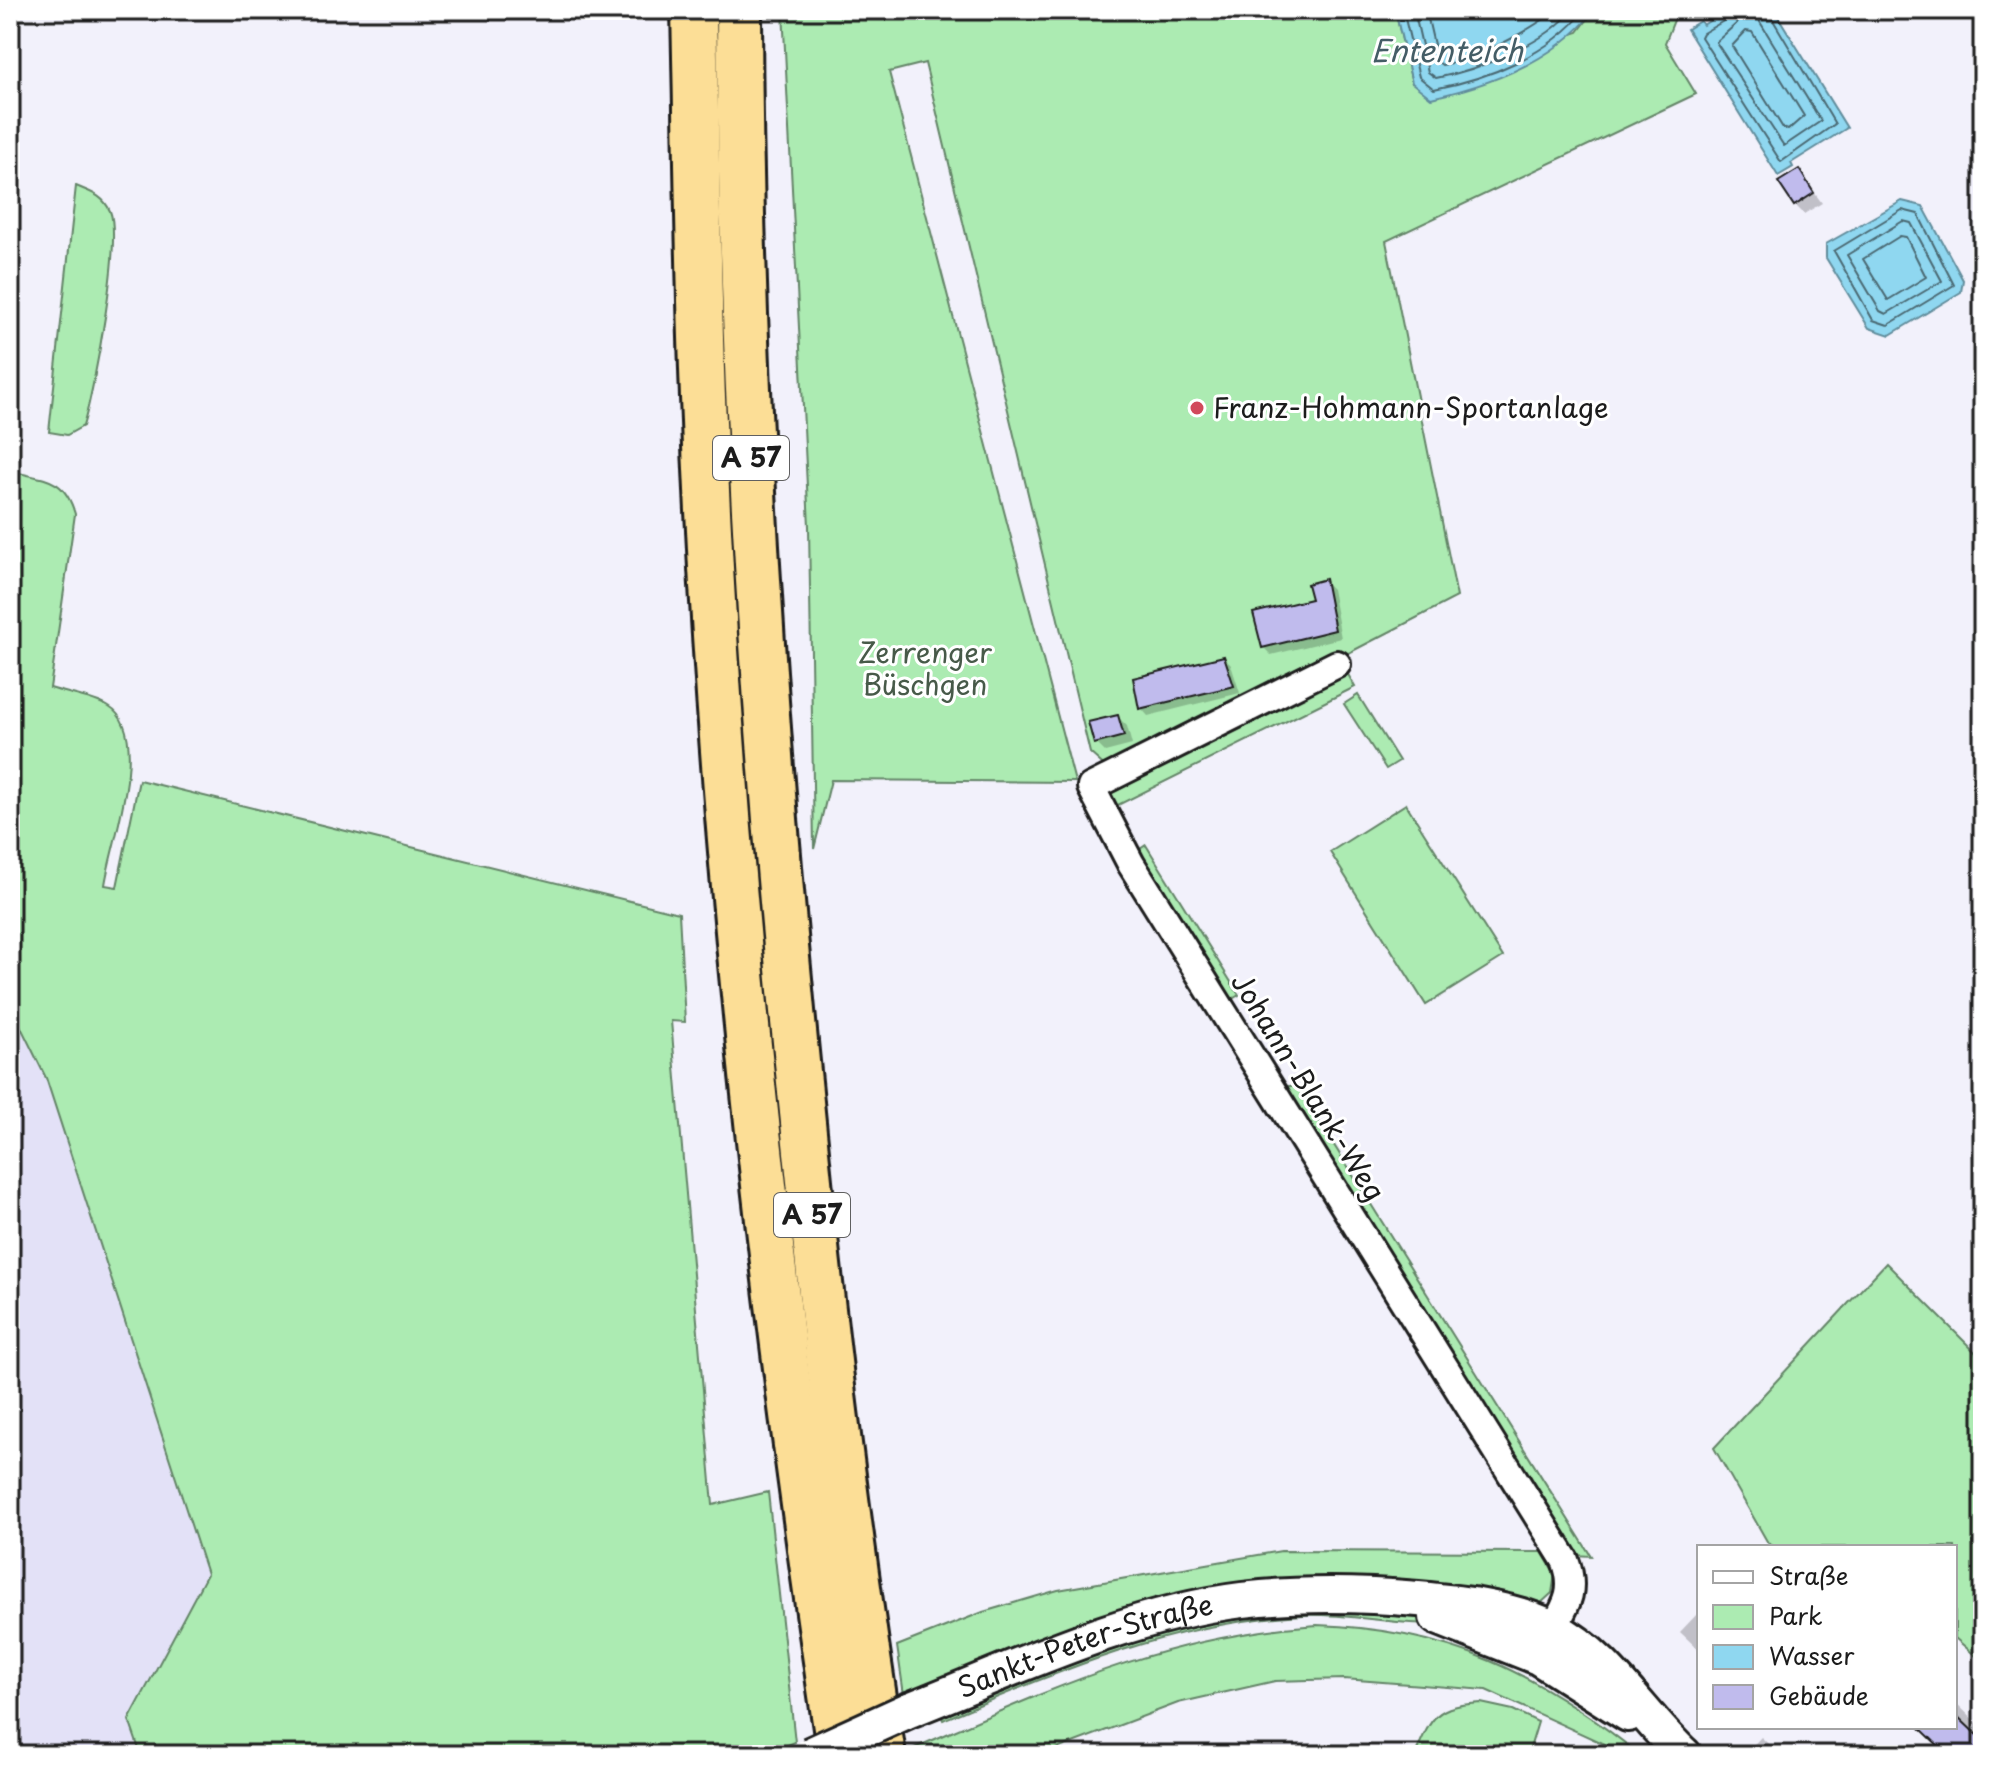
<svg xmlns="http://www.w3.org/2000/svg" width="1993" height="1765" font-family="'Playpen Sans',sans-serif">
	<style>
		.built { fill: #e3e1f7 }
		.green { fill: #acebb2; stroke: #648467; stroke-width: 2 }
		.water { fill: #8fd7f0; stroke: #618c9b; stroke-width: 2 }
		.shadow { fill: #0003 }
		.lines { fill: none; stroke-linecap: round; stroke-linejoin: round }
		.shore { stroke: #4a6771; stroke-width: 2 }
		.building { fill: #c0bbed; stroke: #1c1c1c; stroke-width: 2 }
		.minor-casing { stroke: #1c1c1c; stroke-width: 32 }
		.tertiary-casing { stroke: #1c1c1c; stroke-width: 40 }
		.motorway-casing { stroke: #1c1c1c; stroke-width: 50 }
		.minor { stroke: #fff; stroke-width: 26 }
		.tertiary { stroke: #fff; stroke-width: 34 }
		.motorway { stroke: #fcde96; stroke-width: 44 }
		.tertiary-bridge-casing { stroke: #1c1c1c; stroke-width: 40; stroke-linecap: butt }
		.tertiary-bridge { stroke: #fff; stroke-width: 34 }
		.poi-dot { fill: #d1495b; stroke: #fff; stroke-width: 3 }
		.labels { text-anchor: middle; stroke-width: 6; stroke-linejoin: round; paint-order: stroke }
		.shield { fill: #fff; stroke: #606060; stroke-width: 2 }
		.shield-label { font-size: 26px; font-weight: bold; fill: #1c1c1c }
		.poi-label { font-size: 28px; fill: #1c1c1c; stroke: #fff; text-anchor: start }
		.park-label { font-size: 28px; fill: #475a49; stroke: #fff }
		.street-label { font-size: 28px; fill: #1c1c1c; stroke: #fff }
		.water-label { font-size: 30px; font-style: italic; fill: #445d66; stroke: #fff }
	</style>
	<rect width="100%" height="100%" fill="#f2f1fb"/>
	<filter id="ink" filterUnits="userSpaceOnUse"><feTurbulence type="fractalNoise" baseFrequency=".0125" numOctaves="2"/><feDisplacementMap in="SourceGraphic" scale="16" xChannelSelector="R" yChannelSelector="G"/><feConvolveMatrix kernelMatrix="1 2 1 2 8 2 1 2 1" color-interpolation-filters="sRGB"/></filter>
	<g filter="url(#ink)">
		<polygon class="built" points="10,1005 46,1078 207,1575 129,1720 141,1755 10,1755"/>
		<g class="green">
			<polygon points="783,10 1395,10 1412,83 1578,32 1595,10 1678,10 1665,43 1696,94 1386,241 1457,597 1339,658 1355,687 1112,808 1110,771 1090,753 925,63 889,72 1075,782 831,780 814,849 809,526"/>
			<path d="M76,186C90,192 103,195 110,211C122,240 94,391 83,426L67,435L49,432Z"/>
			<path d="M10,471C45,480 64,476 75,514L50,688C68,694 93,697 109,707C153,733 111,843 105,885L117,887L139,780L679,913L685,1022L671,1021L713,1505L768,1492L795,1742L764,1755H141L129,1720L207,1574L46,1078L10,1005Z"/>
			<polygon points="1358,695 1399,761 1386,769 1344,704"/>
			<polygon points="1406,804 1503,957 1426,1005 1330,852"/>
			<polygon points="1146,845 1239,995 1229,1001 1137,851"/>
			<polygon points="1282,1086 1297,1086 1591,1556 1574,1555"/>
			<polygon points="1886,1263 1983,1360 1983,1650 1977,1657 1955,1638 1955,1547 1775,1547 1768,1543 1714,1448"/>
			<polygon points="1281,1551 1542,1552 1555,1574 1552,1593 1539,1605 1361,1579 948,1676 904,1695 897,1646 983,1612 1058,1590"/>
			<path d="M1292,1606L1413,1615L1448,1623C1401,1627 1352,1613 1303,1615C1175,1621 1059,1671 943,1720L940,1712L1151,1632Z"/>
			<path d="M1317,1625C1448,1629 1539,1673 1640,1755H1628L1486,1690L1344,1679L1275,1681L1178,1703L1041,1755H913L912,1749C1052,1689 1162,1636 1317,1625Z"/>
			<path d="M1481,1703L1513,1710L1538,1722L1528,1755H1415C1432,1715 1436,1706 1481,1703Z"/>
		</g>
		<g class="water">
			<path d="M1395,10H1595C1556,60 1491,85 1431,98L1412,83Z"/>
			<polygon points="1727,10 1774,10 1847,128 1791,163 1793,167 1778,176 1687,29 1700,21 1703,25"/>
			<polygon points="1902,201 1923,206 1963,280 1961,292 1890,335 1869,328 1826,258 1826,244"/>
		</g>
		<g class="shadow">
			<polygon points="1799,172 1822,203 1804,214 1795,205"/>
			<polygon points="1325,582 1332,589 1341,638 1271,655 1263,647 1314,601"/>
			<polygon points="1224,658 1231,665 1240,693 1148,716 1141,708"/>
			<polygon points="1118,717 1127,726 1132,745 1105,752 1096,743"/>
			<polygon points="1699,1612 1699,1650 1680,1632"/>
			<polygon points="1955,1702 1982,1728 1975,1736 1983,1744 1983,1755 1951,1755 1922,1727 1955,1727"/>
			<polygon points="1761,1737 1780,1755 1744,1755"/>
		</g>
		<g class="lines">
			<g class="shore">
				<path d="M1403,10L1419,77L1434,89C1487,79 1551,54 1585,10"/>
				<path d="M1414,10L1428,72L1436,78C1478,70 1546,44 1572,10"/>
				<path d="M1426,10L1438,62L1442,65C1483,57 1523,34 1557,10"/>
				<polyline points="1730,10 1727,19 1703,33 1701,37 1781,162 1835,124 1767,10"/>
				<polyline points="1740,10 1736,24 1716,42 1784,146 1821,121 1760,22 1757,10"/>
				<polygon points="1746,31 1752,32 1804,116 1788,130 1783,128 1732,46"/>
				<polygon points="1902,210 1918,214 1954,285 1888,325 1873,320 1834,251"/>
				<polygon points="1903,221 1911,223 1942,281 1886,314 1880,311 1847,255"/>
				<polygon points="1900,236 1906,237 1926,277 1888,300 1863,259"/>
			</g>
		</g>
		<g class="building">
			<polygon points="1799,169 1814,193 1794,206 1778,182"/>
			<polygon points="1325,579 1335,630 1262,648 1253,613 1311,599 1307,584"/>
			<polygon points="1224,656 1234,686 1139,709 1133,678"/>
			<polygon points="1118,715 1124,736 1094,744 1088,722"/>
			<polygon points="1955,1714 1983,1741 1983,1755 1948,1755 1919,1727 1955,1727"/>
		</g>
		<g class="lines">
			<g class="minor-casing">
				<path id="minor" d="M1337,664L1091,787L1131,864L1565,1560C1579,1597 1561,1611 1545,1643"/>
			</g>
			<g class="tertiary-casing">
				<g id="tertiary">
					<polyline points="1437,1617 1538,1657 1628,1714"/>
					<path id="s1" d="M909,1710C1015,1668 1127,1614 1242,1600C1301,1593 1359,1594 1418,1599C1461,1603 1514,1608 1554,1629C1608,1657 1640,1714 1684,1755"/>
				</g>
			</g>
			<g class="motorway-casing">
				<g id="motorway">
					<path d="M694,10C697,139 698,268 703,397C720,852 772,1306 840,1755"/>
					<path d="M739,10C740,368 763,726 799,1082C821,1307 847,1531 883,1755"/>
				</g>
			</g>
			<use href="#minor" class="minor"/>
			<use href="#tertiary" class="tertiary"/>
			<use href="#motorway" class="motorway"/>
			<g class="tertiary-bridge-casing">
				<polyline id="tertiary-bridge" points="810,1755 909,1710"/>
			</g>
			<use href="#tertiary-bridge" class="tertiary-bridge"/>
		</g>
	</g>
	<circle class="poi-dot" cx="1197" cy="408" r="8"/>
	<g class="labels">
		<g class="shield">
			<rect x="713" y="436" width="76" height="44" rx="6"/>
			<rect x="774" y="1193" width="76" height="44" rx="6"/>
		</g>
		<g class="shield-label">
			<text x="751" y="467">A 57</text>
			<text x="812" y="1224">A 57</text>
		</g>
		<g class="poi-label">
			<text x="1213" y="418">Franz-Hohmann-Sportanlage</text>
		</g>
		<g class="park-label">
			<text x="925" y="663">Zerrenger<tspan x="925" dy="32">Büschgen</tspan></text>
		</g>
		<g class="street-label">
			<text transform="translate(1308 1087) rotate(58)" y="10">Johann-Blank-Weg</text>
			<text dy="10" stroke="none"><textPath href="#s1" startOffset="188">Sankt-Peter-Straße</textPath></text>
		</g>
		<g class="water-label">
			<text x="1447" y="62">Ententeich</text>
		</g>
	</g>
	<rect width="1993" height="1765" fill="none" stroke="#fff" stroke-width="40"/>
	<rect x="20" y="20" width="1953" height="1725" fill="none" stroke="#1c1c1c" stroke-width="3" filter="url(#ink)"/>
	<rect x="1697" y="1545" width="260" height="184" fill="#ffffff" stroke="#a4a4a4" stroke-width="2"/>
	<rect x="1713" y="1571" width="40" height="12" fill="#ffffff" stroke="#a4a4a4" stroke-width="2"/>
	<text x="1769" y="1585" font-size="24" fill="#1c1c1c">Straße</text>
	<rect x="1713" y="1605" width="40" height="24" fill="#acebb2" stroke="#a4a4a4" stroke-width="2"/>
	<text x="1769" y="1625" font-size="24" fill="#1c1c1c">Park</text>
	<rect x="1713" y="1645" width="40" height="24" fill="#8fd7f0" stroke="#a4a4a4" stroke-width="2"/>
	<text x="1769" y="1665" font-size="24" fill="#1c1c1c">Wasser</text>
	<rect x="1713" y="1685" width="40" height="24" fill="#c0bbed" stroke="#a4a4a4" stroke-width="2"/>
	<text x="1769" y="1705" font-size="24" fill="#1c1c1c">Gebäude</text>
</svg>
